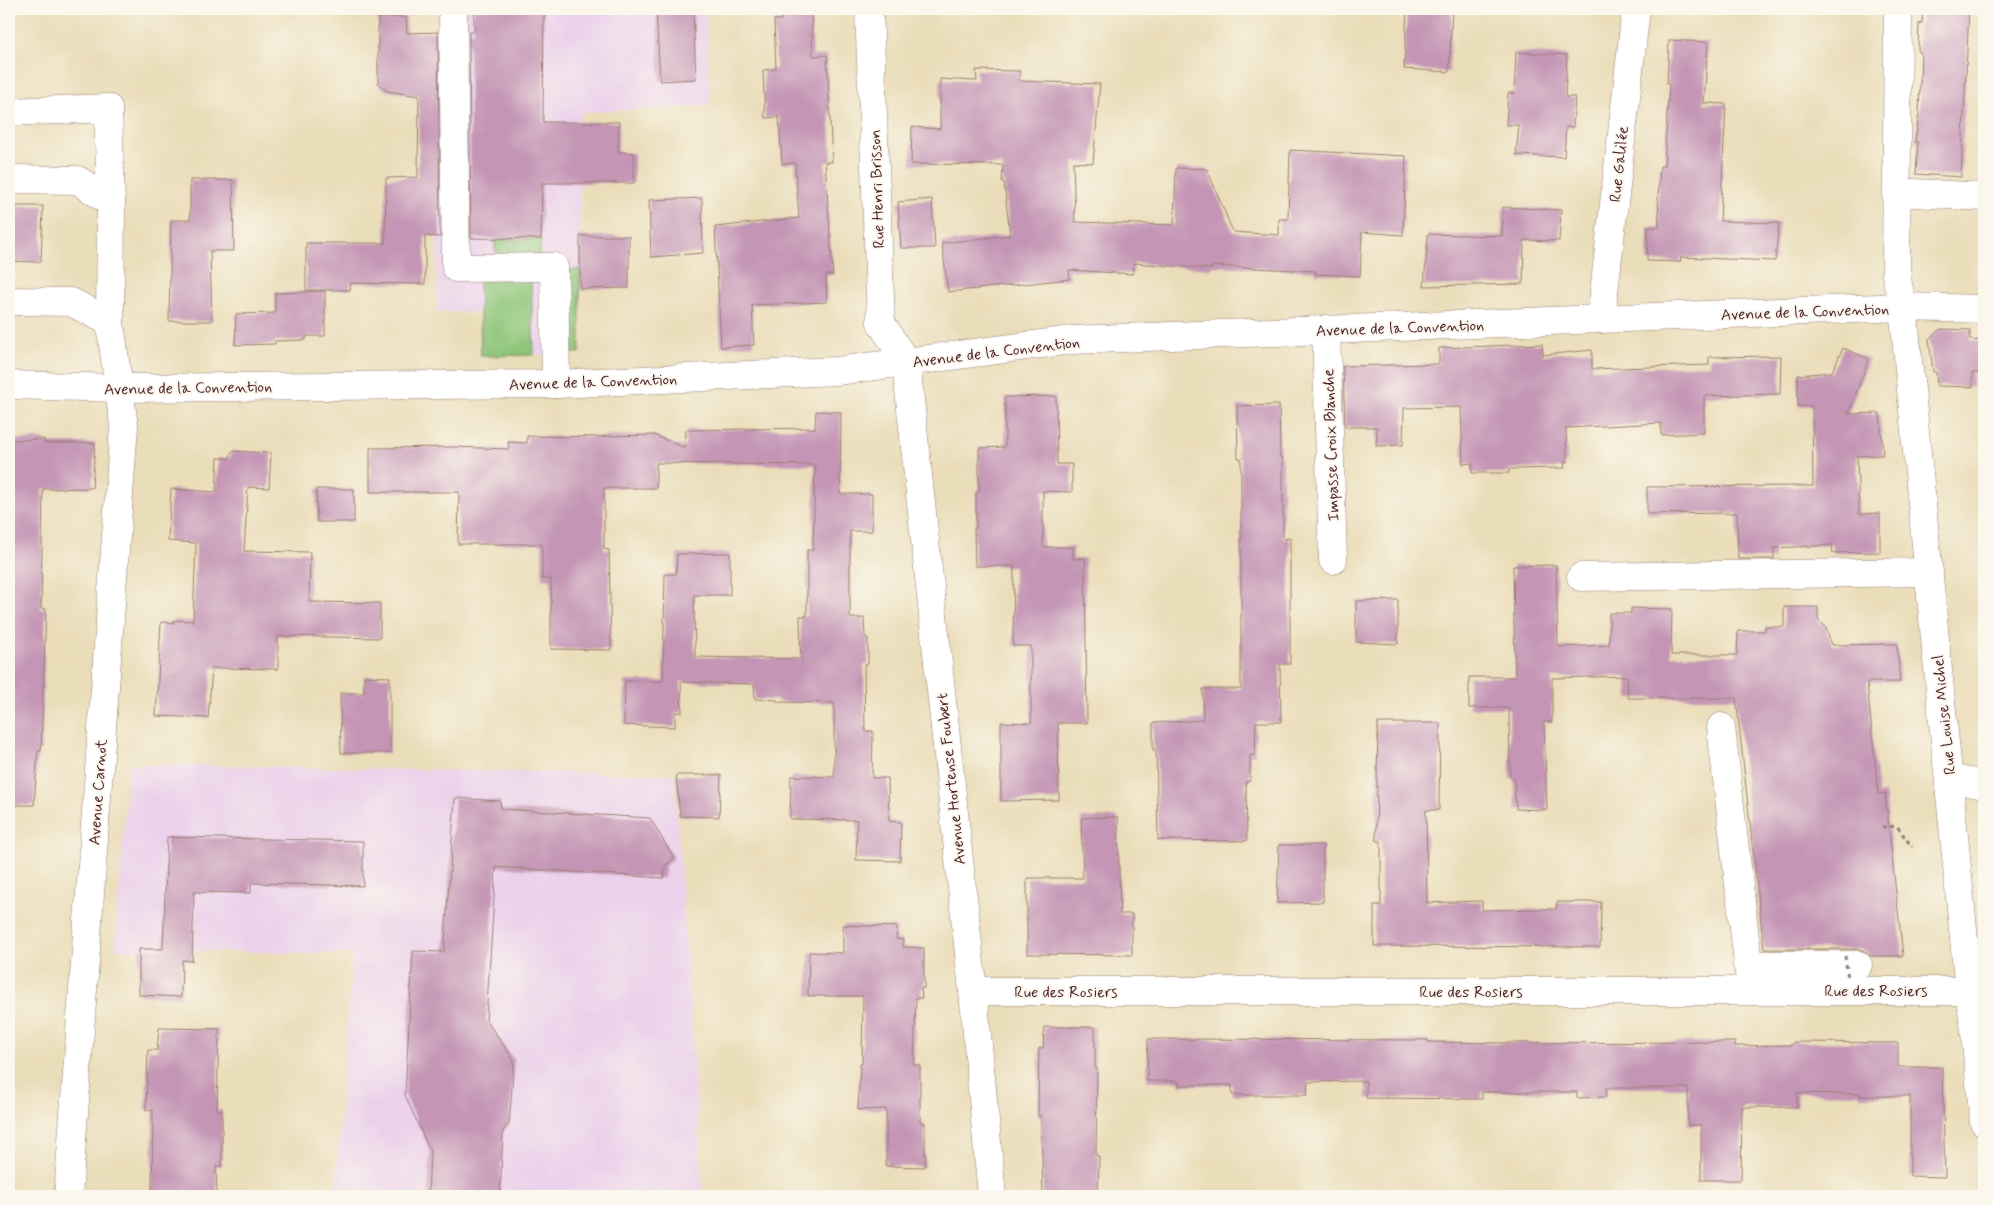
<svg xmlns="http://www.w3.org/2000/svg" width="1993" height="1205" font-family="Mynerve,sans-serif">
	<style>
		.built { fill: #ebd1eb }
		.green { fill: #8dc579; stroke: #6c7252 }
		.building { fill: #c495b5 }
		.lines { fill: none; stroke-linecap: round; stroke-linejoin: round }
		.minor-casing { stroke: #9a7e72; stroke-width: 29 }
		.path { stroke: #9a7e72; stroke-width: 3; stroke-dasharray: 4 4; stroke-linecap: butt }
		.minor { stroke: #fff; stroke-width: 28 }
		.path-bridge { stroke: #9a7e72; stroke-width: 3; stroke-dasharray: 4 4; stroke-linecap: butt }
		.labels { text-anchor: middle; stroke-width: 4; stroke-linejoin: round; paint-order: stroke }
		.street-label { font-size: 16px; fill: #4a1f2b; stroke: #fbf7ec }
	</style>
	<rect width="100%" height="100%" fill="#fbf7ec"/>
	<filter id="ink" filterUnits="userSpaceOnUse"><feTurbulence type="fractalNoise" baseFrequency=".02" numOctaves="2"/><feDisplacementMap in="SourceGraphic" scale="10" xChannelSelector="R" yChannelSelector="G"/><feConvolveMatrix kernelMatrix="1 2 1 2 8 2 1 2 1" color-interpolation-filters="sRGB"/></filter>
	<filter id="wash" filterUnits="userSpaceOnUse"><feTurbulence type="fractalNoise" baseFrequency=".0096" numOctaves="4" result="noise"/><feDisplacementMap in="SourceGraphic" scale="20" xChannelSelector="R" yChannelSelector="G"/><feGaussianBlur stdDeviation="1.12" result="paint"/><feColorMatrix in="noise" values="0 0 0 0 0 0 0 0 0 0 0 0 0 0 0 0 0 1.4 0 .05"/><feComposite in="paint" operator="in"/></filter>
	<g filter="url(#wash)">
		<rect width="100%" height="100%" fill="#eaddb9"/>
		<g class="built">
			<polygon points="437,9 706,9 710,106 580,112 580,353 481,356 480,313 437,312"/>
			<polygon points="128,764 674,775 703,1196 335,1196 352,954 115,949"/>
		</g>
		<g class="green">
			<polygon points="541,239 540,255 499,255 495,249 495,240"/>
			<polygon points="580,269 580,353 563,353 565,271"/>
			<polygon points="531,279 534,355 481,356 479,280"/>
		</g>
		<g id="blocks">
			<g class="building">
				<polygon points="474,9 544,9 543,122 619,122 618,152 634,153 634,183 542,183 541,239 471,238 469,32 474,32"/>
				<polygon points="656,9 693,9 696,79 660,81"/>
				<polygon points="781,9 811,9 813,56 827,55 832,162 825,162 833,275 826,275 827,302 752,305 754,345 721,347 715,227 799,218 795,163 782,164 779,117 765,118 763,70 776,69 774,20 781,20"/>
				<polygon points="1407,9 1452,9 1449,72 1404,69"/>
				<polygon points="1923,9 1969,9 1961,177 1916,174 1918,142 1915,142 1919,114 1921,52 1918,52 1919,24 1922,23"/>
				<polygon points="378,17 406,17 407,33 438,32 440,237 425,236 425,284 351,283 350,290 306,290 306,243 385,243 386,178 418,177 419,96 387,91 378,84"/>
				<polygon points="1669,40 1708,42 1704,103 1726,104 1720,221 1779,223 1775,261 1681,257 1680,262 1647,261 1648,227 1659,227 1658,198 1660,166 1664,166 1669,84 1667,84"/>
				<polygon points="1516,52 1567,55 1565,97 1575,97 1573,127 1566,127 1564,157 1516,155 1519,125 1506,125 1508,93 1514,93"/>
				<polygon points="976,70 1020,71 1019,81 1100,84 1093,163 1073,162 1075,222 1174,225 1176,168 1207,169 1233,232 1279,235 1279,219 1288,219 1290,150 1406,156 1403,235 1362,232 1360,276 1315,274 1316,271 1212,266 1212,269 1134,263 1133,274 1069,270 1070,279 948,292 942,243 1010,235 1004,182 1002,182 1003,165 911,164 912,127 940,129 940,79 977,81"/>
				<polygon points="190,180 233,180 234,251 210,251 212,321 169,321 171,220 190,220"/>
				<polygon points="702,198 703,253 651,257 649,200"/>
				<polygon points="932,199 935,248 901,248 898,202"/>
				<polygon points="9,206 43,206 41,262 9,261"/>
				<polygon points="1503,207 1561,210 1559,241 1524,240 1523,284 1424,286 1428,234 1502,236"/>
				<polygon points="580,236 629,236 629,288 580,289"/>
				<polygon points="325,291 325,336 306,336 306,340 275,341 275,344 235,345 236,314 275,313 275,293"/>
				<polygon points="1940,329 1970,330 1970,340 1984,341 1984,373 1972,373 1973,387 1937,386 1936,372 1933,372 1929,339"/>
				<polygon points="1542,344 1543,355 1592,350 1592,369 1709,365 1709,357 1781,356 1780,394 1704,396 1704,433 1661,435 1661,423 1566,428 1567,462 1564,462 1565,468 1509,469 1509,473 1472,473 1472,463 1463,464 1461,407 1404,408 1403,445 1376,446 1377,427 1345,427 1343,366 1439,364 1439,348"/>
				<polygon points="1843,348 1869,359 1848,414 1880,413 1883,455 1857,456 1859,514 1880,513 1880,552 1833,553 1832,545 1774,548 1774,559 1738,559 1737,513 1647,514 1647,487 1813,486 1812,406 1798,406 1798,375 1832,372"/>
				<polygon points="1056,396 1057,464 1072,464 1072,492 1043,491 1043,547 1073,547 1073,559 1085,558 1087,723 1058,723 1059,800 1001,801 1001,722 1031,723 1031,646 1013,646 1014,566 975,566 974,528 976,528 976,492 979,492 979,448 1005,447 1005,397"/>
				<polygon points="1279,405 1280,457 1282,457 1283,463 1283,539 1290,538 1290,664 1280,664 1281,722 1256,722 1255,755 1250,755 1250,781 1246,782 1247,841 1158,840 1156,750 1153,750 1153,723 1203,720 1203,689 1241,689 1241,458 1238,458 1237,406"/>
				<polygon points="816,411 841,412 840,494 872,494 872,531 850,531 850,618 864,618 865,637 868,638 868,664 864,665 865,731 873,731 872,778 888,778 889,821 901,822 900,861 856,860 857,820 790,819 791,776 834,777 834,703 778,702 777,700 755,699 754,684 681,682 682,713 675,712 675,727 624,725 625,681 663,681 665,574 676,574 677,554 730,553 730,595 694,595 695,657 801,659 800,616 807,616 807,550 813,550 815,465 656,463 656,488 604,488 604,549 609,550 611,650 551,649 551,579 542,579 542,544 458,544 459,492 370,492 370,448 454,447 509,449 508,442 527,443 527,436 604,437 604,436 654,435 685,448 686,430 815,428"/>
				<polygon points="44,439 44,443 95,443 92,488 43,489 41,609 46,609 41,751 38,751 34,805 9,805 9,440"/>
				<polygon points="232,451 271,453 269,488 248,487 244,551 310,552 309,602 380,603 380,638 278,636 278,669 212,668 208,718 156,716 161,622 174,623 174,620 193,621 196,543 168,541 171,489 216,492 218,458 230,458"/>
				<polygon points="316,489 354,489 354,522 317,522"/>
				<polygon points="1556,565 1558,647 1609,645 1609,613 1631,613 1631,608 1672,609 1671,655 1737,655 1738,631 1765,631 1765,627 1784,627 1784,607 1818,607 1818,620 1825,626 1832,645 1897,644 1900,682 1867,682 1878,794 1885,793 1903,956 1870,956 1865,951 1858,949 1764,949 1736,698 1628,698 1627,676 1552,678 1552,722 1544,722 1547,810 1516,809 1514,778 1510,778 1509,708 1469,708 1469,677 1515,677 1513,566"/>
				<polygon points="1398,600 1398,644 1356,642 1356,601"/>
				<polygon points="364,676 390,677 390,753 341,753 340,693 364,693"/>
				<polygon points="1378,723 1440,723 1439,810 1426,810 1427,903 1482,901 1482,910 1556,909 1557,902 1601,902 1600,947 1374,946 1374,905 1381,905 1381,841 1376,841"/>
				<polygon points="676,775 721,775 719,817 680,816"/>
				<polygon points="455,798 500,801 501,809 650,818 674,858 665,866 664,878 496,867 486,1020 514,1060 509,1124 503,1131 500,1196 428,1196 430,1151 405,1095 413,951 444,952"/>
				<polygon points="1118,817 1120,914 1132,914 1132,955 1027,954 1027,878 1083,878 1081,818"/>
				<polygon points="167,837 363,841 363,886 251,883 251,893 194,892 192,961 182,960 181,997 139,995 139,949 163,949"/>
				<polygon points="1279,845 1323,845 1323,902 1277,903"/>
				<polygon points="843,925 897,927 896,939 903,940 903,947 924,948 924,988 921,988 922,998 916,998 914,1065 920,1065 920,1122 925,1123 925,1167 886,1166 886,1109 858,1110 860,1064 862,1064 863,996 808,996 809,952 843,953"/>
				<polygon points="1044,1027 1095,1027 1095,1068 1097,1068 1096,1156 1099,1156 1098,1196 1043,1196 1041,1116 1038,1116 1039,1048 1043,1048"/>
				<polygon points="159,1028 219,1029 217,1110 222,1110 222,1166 216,1166 217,1196 152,1196 153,1110 146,1110 148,1050 157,1050"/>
				<polygon points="1148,1039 1428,1040 1428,1042 1512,1043 1735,1042 1735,1046 1793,1045 1793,1042 1898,1043 1898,1067 1942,1067 1945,1177 1910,1176 1910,1096 1860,1096 1860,1094 1797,1093 1797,1107 1742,1107 1741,1180 1701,1180 1701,1125 1688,1125 1688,1088 1606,1088 1606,1097 1577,1098 1577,1092 1482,1092 1482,1099 1366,1098 1366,1081 1308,1082 1307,1095 1232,1095 1232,1085 1179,1085 1179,1081 1147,1081"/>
			</g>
		</g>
	</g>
	<g filter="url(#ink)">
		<use href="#blocks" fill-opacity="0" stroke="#9a7e72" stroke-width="1"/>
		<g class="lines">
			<g class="minor-casing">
				<g id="minor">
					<polyline points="453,9 456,268 554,267 556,384"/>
					<polyline points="869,9 881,323 906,362 973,991 992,1196"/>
					<polyline points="1898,9 1896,275 1903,307 1969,991 1974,1023 1984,1122"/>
					<polyline points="9,112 108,108 111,203 110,322 124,426 68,1196"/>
					<polyline points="9,179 78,180 111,203"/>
					<polyline points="1897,192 1984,197"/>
					<polyline points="9,301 71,302 110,322"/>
					<polyline points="1601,319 1636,9"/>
					<polyline points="1326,329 1333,560"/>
					<polyline points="9,385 119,388 556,384 837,371 1072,340 1903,307 1984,309"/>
					<polyline points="1581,577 1929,572"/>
					<polyline points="1721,727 1751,990"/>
					<polyline points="1949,778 1984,785"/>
					<polyline points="1747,965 1858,965"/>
					<polyline points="973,991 1969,991"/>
				</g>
			</g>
			<polyline class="path" points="1882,827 1897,826 1912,847"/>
			<use href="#minor" class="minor"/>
			<polyline class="path-bridge" points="1845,956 1848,979"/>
		</g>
	</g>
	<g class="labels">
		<g class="street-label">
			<text transform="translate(1618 164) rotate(-84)" y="6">Rue Galilée</text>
			<text transform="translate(876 189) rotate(-92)" y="6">Rue Henri Brisson</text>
			<text transform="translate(1805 311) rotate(-2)" y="6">Avenue de la Convention</text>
			<text transform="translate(1400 327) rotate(-2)" y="6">Avenue de la Convention</text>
			<text transform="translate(996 351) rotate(-7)" y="6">Avenue de la Convention</text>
			<text transform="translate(593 381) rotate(-2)" y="6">Avenue de la Convention</text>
			<text transform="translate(188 387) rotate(-1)" y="6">Avenue de la Convention</text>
			<text transform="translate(1330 445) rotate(-92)" y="6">Impasse Croix Blanche</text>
			<text transform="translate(1943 715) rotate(-96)" y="6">Rue Louise Michel</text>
			<text transform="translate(950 779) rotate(-96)" y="6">Avenue Hortense Foubert</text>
			<text transform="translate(97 792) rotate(-86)" y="6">Avenue Carnot</text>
			<text x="1876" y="996">Rue des Rosiers</text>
			<text x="1066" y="997">Rue des Rosiers</text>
			<text x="1471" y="997">Rue des Rosiers</text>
		</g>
	</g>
	<rect width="1993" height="1205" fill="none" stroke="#fbf7ec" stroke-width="30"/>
</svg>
